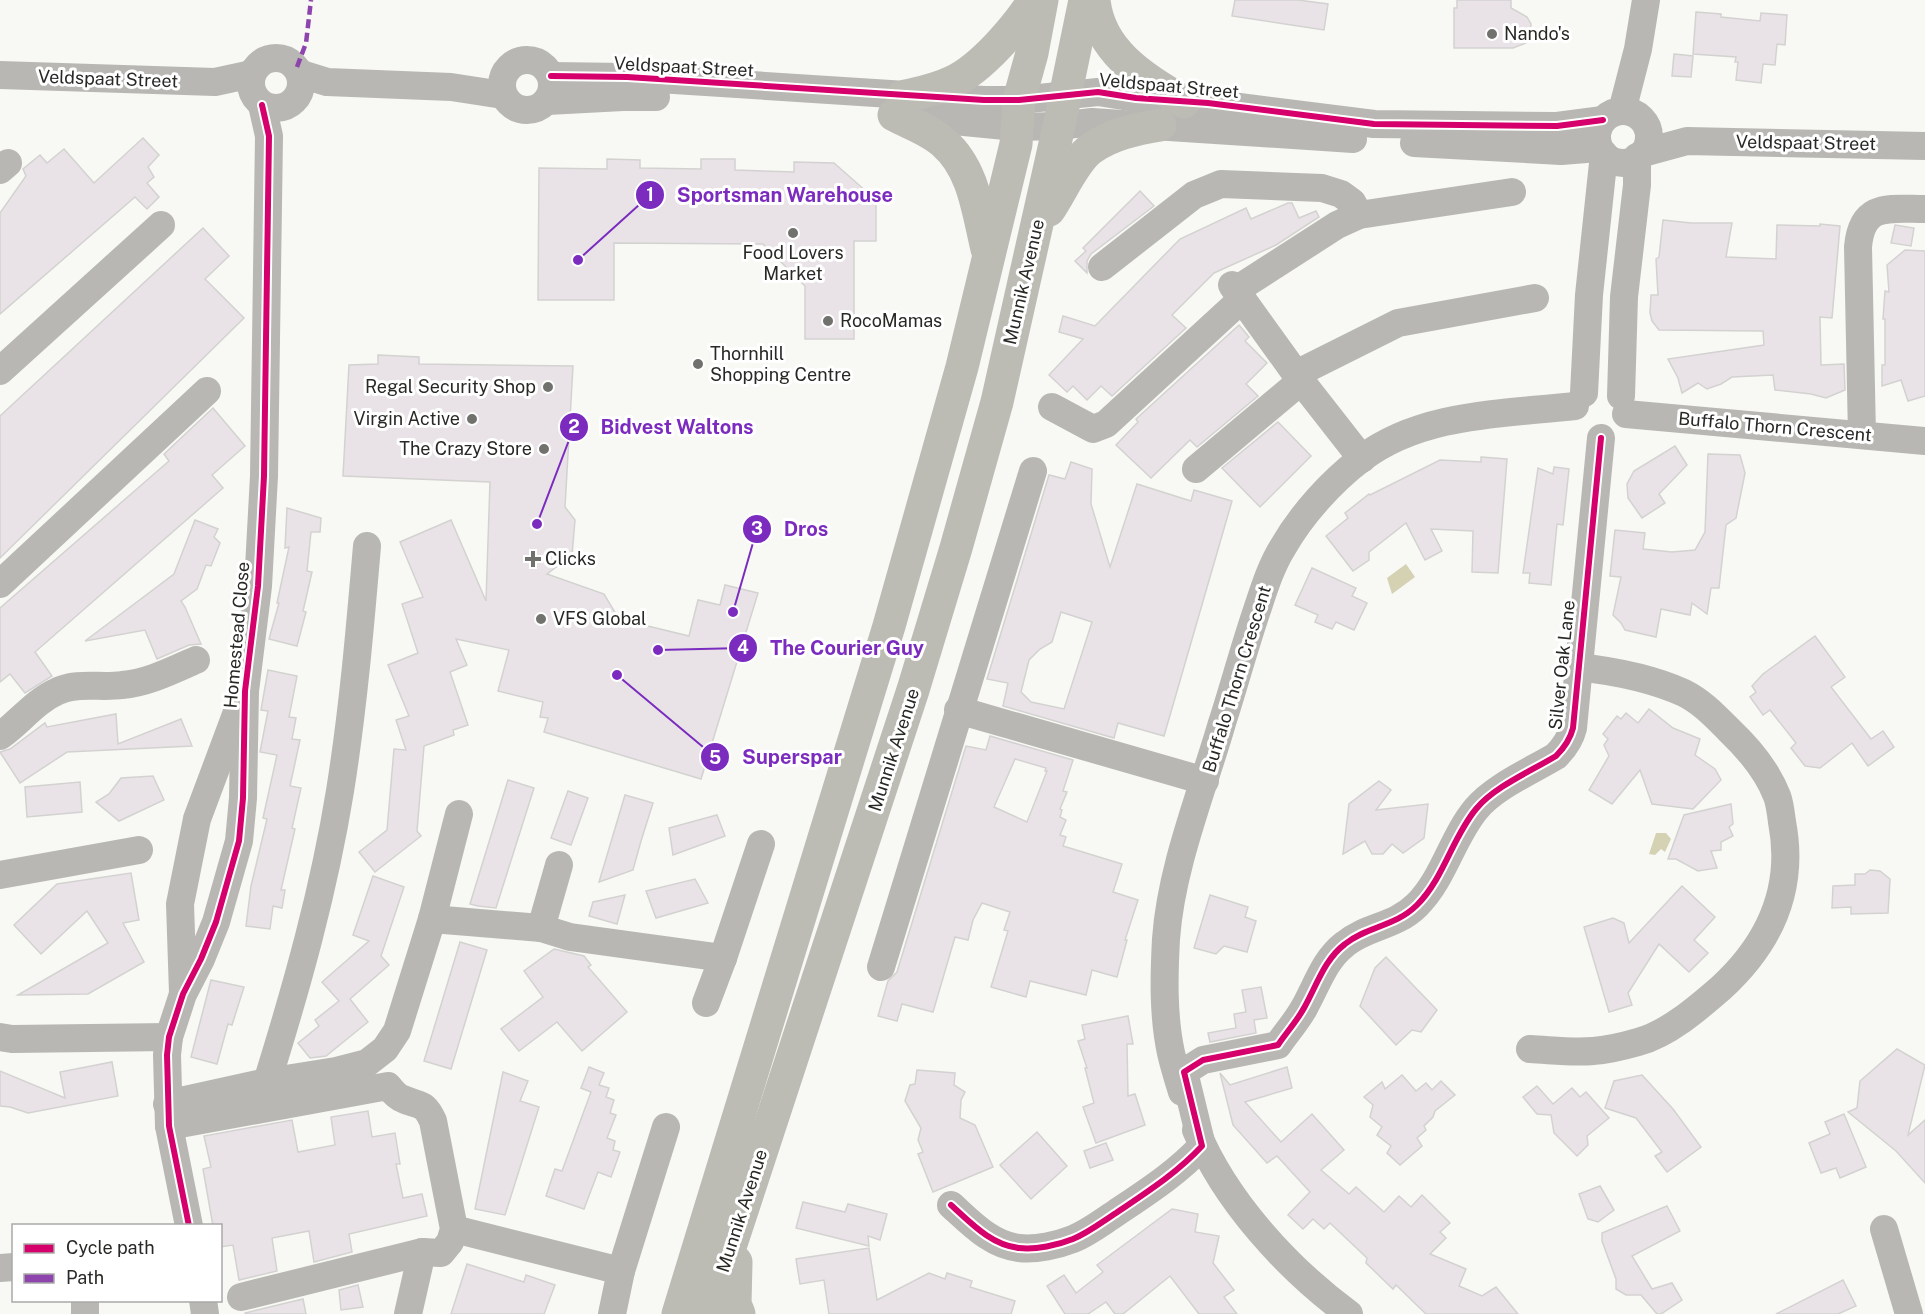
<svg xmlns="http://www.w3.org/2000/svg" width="1925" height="1314" font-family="'Public Sans',sans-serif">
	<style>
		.water { fill: #d5d2b4 }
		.building { fill: #e9e3e8; stroke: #d3d2d1; stroke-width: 1.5; fill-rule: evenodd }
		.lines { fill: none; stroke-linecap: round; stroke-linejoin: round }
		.minor { stroke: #b8b7b3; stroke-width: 28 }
		.major { stroke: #bcbbb4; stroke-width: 33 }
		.quiet { stroke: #8e44ad; stroke-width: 4.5; stroke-dasharray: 9 4.5; stroke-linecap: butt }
		.cycleway-casing { stroke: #fff; stroke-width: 10 }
		.cycleway { stroke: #d6006c; stroke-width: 6 }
		.poi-dot { fill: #71716d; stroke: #fff; stroke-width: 2 }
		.labels { text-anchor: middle; stroke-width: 6; stroke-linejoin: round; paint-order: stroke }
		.poi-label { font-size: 18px; fill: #282825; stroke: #fff; text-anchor: start }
		.street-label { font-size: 18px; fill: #282825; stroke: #fff }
		.leader { fill: none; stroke: #7b2cbf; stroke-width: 2 }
		.callout-dot { fill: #7b2cbf; stroke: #fff; stroke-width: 2 }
		.mark-label { font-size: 18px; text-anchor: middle; font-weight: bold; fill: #fff }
		.callout-label { font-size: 20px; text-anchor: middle; font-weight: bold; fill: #7b2cbf; stroke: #fff; stroke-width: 6; stroke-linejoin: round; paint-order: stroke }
	</style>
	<rect width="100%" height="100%" fill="#f8f8f4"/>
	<g class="water">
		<polygon points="1406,564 1415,577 1392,594 1387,578"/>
		<polygon points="1656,833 1666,833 1671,839 1665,852 1661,849 1655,855 1649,854"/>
	</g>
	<g class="building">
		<polygon points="1235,0 1298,0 1328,4 1324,30 1232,16"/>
		<polygon points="1457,0 1511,0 1511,8 1527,17 1531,24 1530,37 1526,43 1513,48 1454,48 1454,8 1457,8"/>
		<polygon points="1696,12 1721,14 1721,17 1760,21 1761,13 1787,15 1785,45 1777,44 1775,65 1763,64 1761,83 1736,80 1738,62 1735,62 1736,57 1693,54"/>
		<polygon points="1674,54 1693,56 1691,77 1672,76"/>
		<polygon points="143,138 159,155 148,167 154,177 147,183 159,197 147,209 135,197 0,314 0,213 26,176 23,169 40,155 47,163 64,149 94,183"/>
		<polygon points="607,159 640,160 640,168 701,169 701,159 735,159 735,170 794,172 794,162 834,163 876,200 876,241 854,241 854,339 805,339 805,286 763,244 614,243 614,300 538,300 539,168 607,169"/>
		<polygon points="1140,191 1154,206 1091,254 1087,261 1087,273 1075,261 1086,251 1083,248"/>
		<polygon points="1288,203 1292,203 1299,218 1316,211 1319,217 1276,245 1214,273 1172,315 1186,328 1112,396 1101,386 1087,400 1073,386 1067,392 1049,375 1083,339 1059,332 1063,316 1095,326 1180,239 1246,208 1251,219"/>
		<polygon points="1663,220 1691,223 1732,223 1726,257 1776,259 1777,225 1820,226 1820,224 1840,226 1832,318 1820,317 1821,365 1844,364 1845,390 1826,398 1811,394 1775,390 1773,375 1732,377 1721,384 1707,389 1698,383 1682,393 1678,378 1668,359 1764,345 1763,331 1659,330 1652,321 1650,313 1651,295 1658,295 1656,259 1659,257"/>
		<polygon points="1895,225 1914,228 1911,246 1891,243"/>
		<polygon points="203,228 229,256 205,279 244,318 0,558 0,416"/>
		<polygon points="1905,250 1925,251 1925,396 1908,401 1901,380 1882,386 1882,365 1885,365 1885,319 1883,319 1885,291 1889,292 1887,265"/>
		<polygon points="1239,325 1249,337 1245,341 1267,363 1246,384 1258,396 1197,447 1190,440 1151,478 1116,445 1138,422 1136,419"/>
		<polygon points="378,355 419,357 419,364 573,366 565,507 575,520 572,555 547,574 604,594 619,619 689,636 698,600 720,605 725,585 758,593 701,779 544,732 548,718 540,717 543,702 498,691 509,650 456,639 467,665 450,672 468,725 453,730 454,735 424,746 417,831 421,836 375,872 359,852 387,830 394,749 406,750 396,720 409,716 388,665 418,653 402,604 423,597 400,542 451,520 486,601 490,482 343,476 349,365 378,364"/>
		<polygon points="213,408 245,446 212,475 223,488 35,652 52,676 25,693 10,674 0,682 0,608 169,461 164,454"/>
		<polygon points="1278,422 1311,456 1260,507 1222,468"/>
		<polygon points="1675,446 1687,465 1659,494 1665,503 1642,518 1628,498 1627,484 1634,471"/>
		<polygon points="1708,454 1740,455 1745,473 1736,518 1726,525 1719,588 1711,588 1707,614 1692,603 1690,615 1661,609 1656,637 1625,630 1621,623 1613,615 1621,577 1610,576 1615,530 1645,533 1643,549 1672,552 1695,550 1705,532"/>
		<polygon points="1481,457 1507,459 1498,573 1472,572 1473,531 1431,529 1442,551 1425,560 1406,523 1369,552 1369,560 1353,571 1326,536 1348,518 1345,513 1369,494 1370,495 1440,460 1481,462"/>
		<path d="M1071,462L1092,469L1091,504L1110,567L1137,484L1191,501L1194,490L1232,501L1164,736L1118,723L1114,738L1003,706L1008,683L987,679L1049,475L1065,479ZM1061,612L1092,622L1064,709L1031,702L1021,692L1029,660L1040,649L1052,642Z"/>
		<polygon points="1554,467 1569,469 1563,525 1557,524 1551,585 1529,583 1530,573 1523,573 1538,468 1553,474"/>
		<polygon points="287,508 321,518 320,532 311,532 307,571 312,572 303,611 306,612 297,646 269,639 279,603 277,603 289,547 285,548"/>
		<polygon points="195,520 218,529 214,537 220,543 211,566 206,565 197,589 181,601 185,607 201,644 189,645 157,659 145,630 85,641 174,574"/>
		<polygon points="1312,568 1356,588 1352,596 1367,603 1354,630 1336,622 1332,629 1315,622 1318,615 1295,605"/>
		<polygon points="1815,636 1845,677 1831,687 1871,739 1883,731 1894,747 1868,766 1852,743 1820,768 1805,766 1791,748 1796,743 1770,710 1763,715 1750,697 1756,692 1752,686 1763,674"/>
		<polygon points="268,670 297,676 289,717 296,718 292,739 300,740 290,786 301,788 292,828 295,829 281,890 285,890 282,908 273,906 270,929 246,926 251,886 267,819 263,818 277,755 260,752 268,711 261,710"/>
		<polygon points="1649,709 1673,728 1700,739 1695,755 1715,769 1721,780 1693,809 1652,804 1640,770 1612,804 1589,790 1609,756 1604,745 1608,739 1603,734 1617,716 1621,719 1626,713 1638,723"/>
		<polygon points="116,714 118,744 181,719 192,746 67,752 20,783 0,752 10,749 45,723 47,727"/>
		<path d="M990,736L1073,760L1063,791L1067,792L1060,809L1062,810L1060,817L1066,820L1060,835L1066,837L1063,846L1122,864L1113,892L1138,900L1125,940H1127L1117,977L1092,970L1086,995L1030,981L1026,997L991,987L1008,931L1004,930L1010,912L982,903L973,920L968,940L955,937L933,1012L902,1004L897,1021L878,1016L888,981L897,972L966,746L986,750ZM1015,759L1046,768L1045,771H1047L1027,822L994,807Z"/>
		<polygon points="153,776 164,800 119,821 96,802 109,794 121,778"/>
		<polygon points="508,780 534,788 496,908 478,906 470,904"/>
		<polygon points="1379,781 1391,790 1376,810 1428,804 1424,838 1403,853 1392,844 1383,854 1372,854 1365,841 1343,854 1349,804"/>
		<polygon points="80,782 82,812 27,817 25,787"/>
		<polygon points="568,791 588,798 571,845 551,838"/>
		<polygon points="625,795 653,803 641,841 633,870 599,882"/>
		<polygon points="1731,804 1733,824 1729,827 1733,836 1721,842 1721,850 1711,851 1717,868 1698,871 1676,859 1668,859 1684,815"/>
		<polygon points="717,815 725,836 673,855 669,828"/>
		<polygon points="1870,870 1880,871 1890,879 1888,913 1851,914 1851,907 1832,908 1833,886 1855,885 1855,874 1865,874"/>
		<polygon points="131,873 139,920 123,923 144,962 88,994 18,995 108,943 87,911 41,954 14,925 57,884"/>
		<polygon points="373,876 404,887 381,956 389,965 350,999 368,1022 326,1056 310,1058 298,1043 319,1026 315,1020 339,1001 322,982 369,941 353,935"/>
		<polygon points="695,879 708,903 656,918 646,891"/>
		<polygon points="1682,886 1715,917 1694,940 1708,953 1689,972 1659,944 1628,993 1632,1005 1609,1012 1584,927 1613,918 1624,923 1629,943"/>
		<polygon points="625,895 617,924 589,916 593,902"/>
		<polygon points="1210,895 1248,907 1245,917 1256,921 1247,952 1224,946 1216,954 1194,948"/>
		<polygon points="460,942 487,950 451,1069 424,1061"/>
		<polygon points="554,949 584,956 591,965 588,967 627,1012 582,1051 557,1022 519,1051 501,1029 543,997 524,971"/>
		<polygon points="1386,957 1437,1010 1421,1032 1412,1030 1396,1045 1360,1006 1375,968"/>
		<polygon points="211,980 244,987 232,1025 228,1024 217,1064 191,1057"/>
		<polygon points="1261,987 1267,1018 1254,1020 1256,1033 1210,1042 1208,1033 1236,1028 1234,1014 1246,1012 1242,990"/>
		<polygon points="1128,1016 1133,1044 1127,1044 1128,1096 1135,1094 1145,1125 1096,1143 1083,1107 1094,1103 1085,1068 1087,1068 1078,1041 1085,1039 1082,1025"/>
		<polygon points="1897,1049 1925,1065 1908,1135 1925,1120 1925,1183 1896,1151 1848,1112 1857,1108 1860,1081"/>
		<polygon points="112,1062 118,1096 28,1113 10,1107 0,1106 0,1071 65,1098 60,1072"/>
		<polygon points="589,1067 604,1073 599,1085 609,1088 606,1097 614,1100 610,1113 616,1115 607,1138 615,1141 613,1150 620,1152 611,1177 598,1172 584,1209 546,1196 555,1169 562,1171 591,1092 581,1088"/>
		<polygon points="1287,1067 1292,1088 1245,1102 1281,1142 1312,1114 1344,1150 1321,1170 1349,1194 1356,1187 1384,1212 1399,1196 1411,1207 1422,1195 1450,1223 1440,1232 1446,1238 1430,1254 1466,1269 1459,1286 1482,1296 1496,1287 1518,1314 1426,1314 1396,1285 1393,1289 1366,1263 1367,1258 1330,1223 1324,1229 1313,1219 1303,1229 1288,1215 1310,1192 1277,1156 1267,1163 1233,1125 1220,1073 1230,1085"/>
		<polygon points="917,1070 955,1073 954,1085 965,1092 961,1100 960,1118 975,1125 993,1167 933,1192 918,1154 923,1152 918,1140 921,1128 905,1101 910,1085 915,1084"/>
		<polygon points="503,1072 528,1081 520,1101 539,1107 505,1215 475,1209"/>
		<polygon points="1402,1075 1416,1091 1426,1083 1432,1090 1441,1081 1455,1095 1435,1111 1433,1117 1424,1126 1426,1130 1417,1138 1422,1146 1400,1165 1387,1153 1391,1146 1377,1135 1382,1127 1370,1117 1373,1105 1364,1097 1382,1082 1385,1089"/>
		<polygon points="1642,1075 1673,1109 1701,1147 1667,1172 1655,1156 1662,1152 1636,1118 1605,1108 1614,1081"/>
		<polygon points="1537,1086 1553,1104 1572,1088 1580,1097 1586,1092 1609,1118 1587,1136 1588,1145 1577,1156 1554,1133 1551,1115 1537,1114 1523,1097"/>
		<polygon points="368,1111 372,1137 395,1133 400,1164 396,1164 403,1198 422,1194 427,1216 349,1234 352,1252 314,1262 309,1231 272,1238 277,1271 239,1280 233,1245 220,1247 220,1226 213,1226 203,1169 211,1167 204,1136 292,1120 298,1152 335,1145 331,1117"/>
		<polygon points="1844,1114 1866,1167 1840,1178 1836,1168 1821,1173 1809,1143 1830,1134 1825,1122"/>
		<polygon points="1037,1132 1067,1166 1031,1199 1000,1165"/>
		<polygon points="1106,1143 1113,1160 1090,1168 1084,1151"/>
		<polygon points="1600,1186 1614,1210 1598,1222 1588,1219 1579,1194"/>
		<polygon points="803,1202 845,1212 848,1204 887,1214 880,1240 868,1236 869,1246 796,1228"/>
		<polygon points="1667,1206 1680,1231 1632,1256 1652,1289 1672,1283 1682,1300 1661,1314 1657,1314 1641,1295 1626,1295 1616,1289 1616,1279 1602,1241 1602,1233"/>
		<polygon points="1172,1209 1198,1214 1195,1232 1219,1236 1213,1263 1234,1290 1224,1297 1237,1314 1199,1314 1170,1276 1123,1314 1115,1314 1106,1302 1088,1314 1065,1314 1047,1286 1064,1275 1076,1293 1103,1272 1097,1265"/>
		<polygon points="869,1248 877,1300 929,1273 945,1279 947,1273 972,1281 970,1287 1015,1301 1011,1314 829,1314 824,1280 800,1284 796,1259"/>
		<polygon points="467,1264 524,1282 526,1275 555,1285 544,1314 451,1314"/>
		<polygon points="1843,1280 1856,1306 1838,1314 1776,1314"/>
		<polygon points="358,1285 363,1307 341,1310 339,1290"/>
		<polygon points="303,1299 306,1314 245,1314 245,1313"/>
	</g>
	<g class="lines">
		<g class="minor">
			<circle cx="276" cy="83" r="25"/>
			<circle cx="527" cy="85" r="25"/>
			<polyline points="301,74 327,82 451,87 503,95"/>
			<polyline points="0,75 215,82 252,74"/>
			<polyline points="551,76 627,77 984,100 1019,100 1098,92 1136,98 1208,103 1374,124 1557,126 1603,120"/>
			<polyline points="547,101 623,97 656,97"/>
			<polyline points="1622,111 1638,49 1646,0"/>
			<circle cx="1623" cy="137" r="26"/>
			<polyline points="902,116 1016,127 1059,126 1092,122 1353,139"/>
			<polyline points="1414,143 1561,151 1599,148"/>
			<polyline points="1643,153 1687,141 1925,146"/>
			<polyline points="0,170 8,163"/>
			<polyline points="1102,267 1194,195 1221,184 1322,188 1341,194 1352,202 1359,215"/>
			<polyline points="1232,285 1301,381 1362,459"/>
			<polyline points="1236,290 1337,225 1359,215 1512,192"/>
			<polyline points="0,371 161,225"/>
			<polyline points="1296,374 1398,323 1535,298"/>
			<polyline points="1584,393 1589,295 1604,154"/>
			<polyline points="1621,396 1624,297 1637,185 1637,157"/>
			<polyline points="1052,407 1093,429 1106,424 1242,299"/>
			<polyline points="1626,414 1925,441"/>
			<path d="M1862,435L1858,247C1862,202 1889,209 1925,209"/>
			<polyline points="1196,469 1301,381"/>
			<polyline points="0,584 207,391"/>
			<polyline points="958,710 1205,781"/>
			<path d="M0,736C20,722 35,701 58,691C77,682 102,688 122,685C148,683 173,670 196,660"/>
			<polyline points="0,875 139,850"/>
			<polyline points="432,919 541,928 570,937 723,958"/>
			<polyline points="541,928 559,865"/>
			<polyline points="881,967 1033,471"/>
			<polyline points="183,993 180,904 197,819 237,712"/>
			<polyline points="706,1003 723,958 761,844"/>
			<polyline points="0,1037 12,1039 169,1037"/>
			<path d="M1530,1049C1551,1050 1573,1053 1593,1051C1608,1050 1624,1046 1638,1042C1668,1034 1698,1008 1721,988C1770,943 1795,889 1782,822C1781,814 1780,804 1777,796C1767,770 1749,749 1729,730C1715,716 1702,702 1684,693C1651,678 1614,671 1578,667"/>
			<path d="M267,1082C297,986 324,890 340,791C353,710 360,628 367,546"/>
			<path d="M1182,1092C1178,1079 1174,1066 1171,1053C1163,1016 1164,976 1166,939C1171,867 1202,792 1222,723C1234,686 1244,648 1257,610C1264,589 1271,566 1283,547C1302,514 1331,482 1361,459C1421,413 1503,414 1575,406"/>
			<polyline points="167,1104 267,1082 336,1071 367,1063 385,1049 397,1031 432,919 459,814"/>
			<path d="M169,1126L388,1086C392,1091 397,1097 403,1099C420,1107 424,1101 433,1121L454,1229L450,1242L441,1253L422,1252L241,1297"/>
			<path d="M1196,1130C1225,1201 1288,1269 1349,1314"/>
			<path d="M951,1205C971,1223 991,1245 1019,1248C1036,1250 1058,1245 1073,1239C1088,1233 1102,1222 1116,1213C1147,1192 1177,1173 1202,1146L1184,1072L1203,1060L1278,1045C1286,1033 1297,1021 1304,1008C1317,985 1324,960 1345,944C1367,926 1395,927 1417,905C1444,878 1452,838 1476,809C1494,787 1531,771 1556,756C1564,748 1570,740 1573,728L1601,438"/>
			<polyline points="189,1226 169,1126 167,1055 169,1037 183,994 201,959 216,922 239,841 243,798 245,691 258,586 264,476 269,136 262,105"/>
			<polyline points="454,1229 621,1271"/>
			<polyline points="1884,1229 1909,1314"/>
			<polyline points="0,1268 14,1267"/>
			<polyline points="85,1300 85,1314"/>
			<polyline points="203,1300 205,1314"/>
			<polyline points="408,1314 422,1252"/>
			<polyline points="612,1314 621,1271 666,1127"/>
		</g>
		<g class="major">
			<path d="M1094,0C1099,52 1144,78 1184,102"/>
			<path d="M902,97C919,93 936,90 952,82C981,69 1017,27 1034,0"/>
			<path d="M894,115C911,124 930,130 944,143C974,169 978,212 987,249"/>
			<path d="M1049,210C1061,193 1075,159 1092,148C1112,134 1136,129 1160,125"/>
			<polyline points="736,1262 735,1304 739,1314"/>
			<polyline points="678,1314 889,626 962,367 1016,144 1019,100 1032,53 1042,0"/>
			<polyline points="708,1314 913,690 956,548 997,402 1059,126 1085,0"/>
		</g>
		<polyline class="quiet" points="297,67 306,43 311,0"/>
		<g class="cycleway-casing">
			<g id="cycleway">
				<polyline points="551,76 627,77 984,100 1019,100 1098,92 1136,98 1208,103 1374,124 1557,126 1603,120"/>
				<path d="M951,1205C971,1223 991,1245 1019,1248C1036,1250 1058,1245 1073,1239C1088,1233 1102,1222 1116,1213C1147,1192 1177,1173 1202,1146L1184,1072L1203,1060L1278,1045C1286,1033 1297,1021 1304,1008C1317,985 1324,960 1345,944C1367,926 1395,927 1417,905C1444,878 1452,838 1476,809C1494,787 1531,771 1556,756C1564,748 1570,740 1573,728L1601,438"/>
				<polyline points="189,1226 169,1126 167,1055 169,1037 183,994 201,959 216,922 239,841 243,798 245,691 258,586 264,476 269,136 262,105"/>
			</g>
		</g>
		<use href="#cycleway" class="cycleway"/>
	</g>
	<g class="poi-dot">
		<circle cx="1492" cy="34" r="6"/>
		<circle cx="793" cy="233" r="6"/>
		<circle cx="828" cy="321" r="6"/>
		<circle cx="698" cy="364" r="6"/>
		<circle cx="548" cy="387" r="6"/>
		<circle cx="472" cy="419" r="6"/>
		<circle cx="544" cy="449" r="6"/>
		<path d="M530 550h6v6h6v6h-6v6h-6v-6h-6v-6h6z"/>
		<circle cx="541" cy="619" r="6"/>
	</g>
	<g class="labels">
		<g class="poi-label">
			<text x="1504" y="40">Nando's</text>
			<text x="793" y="259" text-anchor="middle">Food Lovers<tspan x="793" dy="21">Market</tspan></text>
			<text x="840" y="327">RocoMamas</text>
			<text x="710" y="360">Thornhill<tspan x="710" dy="21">Shopping Centre</tspan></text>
			<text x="536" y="393" text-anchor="end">Regal Security Shop</text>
			<text x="460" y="425" text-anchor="end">Virgin Active</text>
			<text x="532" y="455" text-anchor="end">The Crazy Store</text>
			<text x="545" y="565">Clicks</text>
			<text x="553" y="625">VFS Global</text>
		</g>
		<g class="street-label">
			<text transform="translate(684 67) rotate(3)" y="6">Veldspaat Street</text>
			<text transform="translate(108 79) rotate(2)" y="6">Veldspaat Street</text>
			<text transform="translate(1169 86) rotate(5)" y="6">Veldspaat Street</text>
			<text transform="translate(1806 143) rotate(1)" y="6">Veldspaat Street</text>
			<text transform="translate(1024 282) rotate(-77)" y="6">Munnik Avenue</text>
			<text transform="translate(1775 427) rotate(5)" y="6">Buffalo Thorn Crescent</text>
			<text transform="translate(237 635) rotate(-85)" y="6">Homestead Close</text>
			<text transform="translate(1562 665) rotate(-84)" y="6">Silver Oak Lane</text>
			<text transform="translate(1237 679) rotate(-73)" y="6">Buffalo Thorn Crescent</text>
			<text transform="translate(894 750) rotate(-72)" y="6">Munnik Avenue</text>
			<text transform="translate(742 1211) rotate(-72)" y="6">Munnik Avenue</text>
		</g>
	</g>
	<path class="leader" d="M578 260L650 195M537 524L574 427M733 612L757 529M658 650L743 648M617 675L715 757"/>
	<g class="callout-dot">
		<circle cx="578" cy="260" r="6"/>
		<circle cx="537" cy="524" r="6"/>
		<circle cx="733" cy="612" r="6"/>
		<circle cx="658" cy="650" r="6"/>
		<circle cx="617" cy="675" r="6"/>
		<circle cx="650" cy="195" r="15"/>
		<circle cx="574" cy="427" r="15"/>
		<circle cx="757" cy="529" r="15"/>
		<circle cx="743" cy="648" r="15"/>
		<circle cx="715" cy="757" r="15"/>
	</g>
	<g class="mark-label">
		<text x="650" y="201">1</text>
		<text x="574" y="433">2</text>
		<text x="757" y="535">3</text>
		<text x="743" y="654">4</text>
		<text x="715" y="764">5</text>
	</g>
	<g class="callout-label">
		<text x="785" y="202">Sportsman Warehouse</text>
		<text x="677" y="434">Bidvest Waltons</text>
		<text x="806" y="536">Dros</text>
		<text x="847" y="655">The Courier Guy</text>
		<text x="792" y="764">Superspar</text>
	</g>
	<rect x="12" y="1224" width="210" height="78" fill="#ffffff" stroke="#a9a9a8" stroke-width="1.5"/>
	<rect x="24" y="1244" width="30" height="9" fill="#d6006c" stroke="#a9a9a8" stroke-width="1.5"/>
	<text x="66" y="1254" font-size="18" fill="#282825">Cycle path</text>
	<rect x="24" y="1274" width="30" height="9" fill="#8e44ad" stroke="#a9a9a8" stroke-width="1.5"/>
	<text x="66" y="1284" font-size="18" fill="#282825">Path</text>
</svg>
